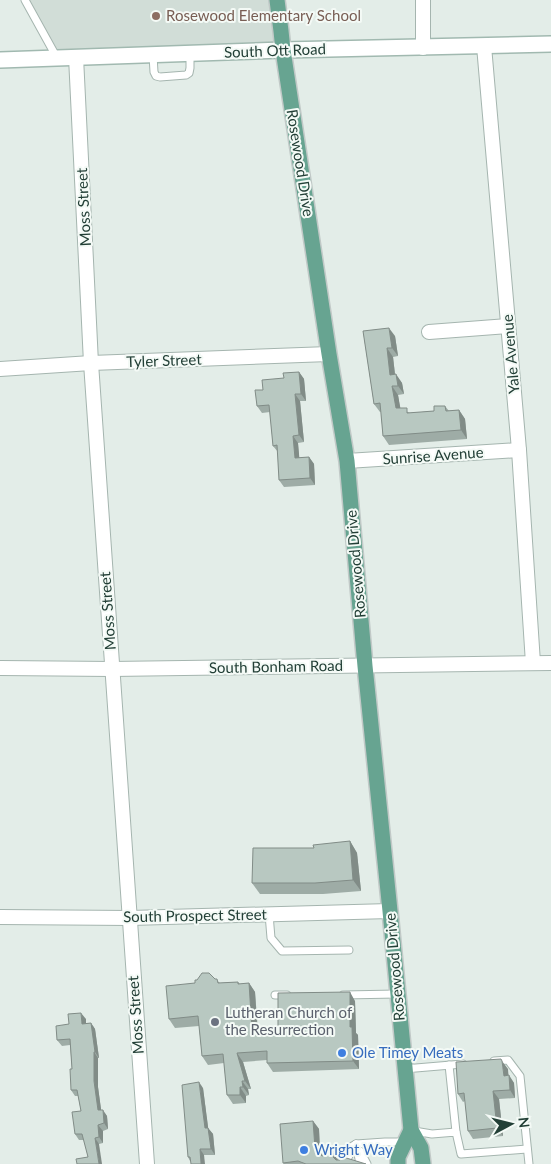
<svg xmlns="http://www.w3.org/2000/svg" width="551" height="1164" font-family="Lato,sans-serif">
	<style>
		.built { fill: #d1ddd7 }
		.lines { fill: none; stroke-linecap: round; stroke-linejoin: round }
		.lane-casing { stroke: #a5b5af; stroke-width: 9 }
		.street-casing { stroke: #a5b5af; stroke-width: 16 }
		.secondary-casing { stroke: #a1b9b0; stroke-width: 18 }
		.primary-casing { stroke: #c1c9c7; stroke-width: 18 }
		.lane { stroke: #fff; stroke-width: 7 }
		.street { stroke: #fff; stroke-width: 14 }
		.secondary { stroke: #fff; stroke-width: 15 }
		.primary { stroke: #67a491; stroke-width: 15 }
		.wall { fill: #9eaca6 }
		.shaded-wall { fill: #818c87 }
		.building { fill: #b8c8c1; stroke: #818c87 }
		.education-dot { fill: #8d6e63; stroke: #f4faf6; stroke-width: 2 }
		.worship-dot { fill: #6b7280; stroke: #f4faf6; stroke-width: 2 }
		.shop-dot { fill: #3f7fe0; stroke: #f4faf6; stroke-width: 2 }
		.labels { text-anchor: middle; stroke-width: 4; stroke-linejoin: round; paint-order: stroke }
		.education-label { font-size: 15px; fill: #785e54; stroke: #f4faf6; text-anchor: start }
		.street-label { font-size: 15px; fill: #223f36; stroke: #f4faf6 }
		.worship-label { font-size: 15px; fill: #5b616d; stroke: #f4faf6; text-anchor: start }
		.shop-label { font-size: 15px; fill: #366cbe; stroke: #f4faf6; text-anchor: start }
	</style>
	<rect width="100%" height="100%" fill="#e3ede8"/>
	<polygon class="built" points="25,0 277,0 283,50 57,58"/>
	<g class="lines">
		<g class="lane-casing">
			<g id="lane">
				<polyline points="25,0 57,58"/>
				<polyline points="153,55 154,72 156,76 160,77 186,75 189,73 190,68 190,53"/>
				<polyline points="269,914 271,938 282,951 349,950"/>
				<polyline points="275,995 287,995"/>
				<polyline points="343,995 397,994"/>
				<polyline points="494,1061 508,1060 520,1076 529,1164"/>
				<polyline points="449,1065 456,1132"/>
				<polyline points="404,1069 463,1064"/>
				<polyline points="414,1131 432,1134 456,1132 461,1154 527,1149"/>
				<polyline points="360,1151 367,1164"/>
				<polyline points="329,1159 356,1144"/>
				<polyline points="344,1164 356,1144"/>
				<polyline points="360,1164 356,1144 385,1142 405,1142"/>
			</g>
		</g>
		<g class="street-casing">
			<g id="street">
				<polyline points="423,0 423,48"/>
				<polyline points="484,46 519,450 533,663"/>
				<polyline points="76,57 91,363 147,1164"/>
				<polyline points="429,332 508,326"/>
				<polyline points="0,369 91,363 329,354"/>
				<polyline points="347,461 519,450"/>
				<polyline points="0,668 112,669 551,663"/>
				<polyline points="0,917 130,918 390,911"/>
			</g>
		</g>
		<g class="secondary-casing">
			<polyline id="secondary" points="0,60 283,50 551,44"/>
		</g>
		<g class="primary-casing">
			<g id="primary">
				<polyline points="277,0 281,31 283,50 329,354 347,461 365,666 390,911 411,1130 421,1148 423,1164"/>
				<polyline points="398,1164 398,1157 411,1130"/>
			</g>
		</g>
		<use href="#lane" class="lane"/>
		<use href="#street" class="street"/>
		<use href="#secondary" class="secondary"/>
		<use href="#primary" class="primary"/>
	</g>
	<g class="wall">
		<polygon points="363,331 395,336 398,356 393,357 395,374 402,383 404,394 398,395 400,408 410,413 434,411 445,406 449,411 459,410 465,419 467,439 389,445 383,436 381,412 380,412 374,404"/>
		<polygon points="299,372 304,379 306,401 300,401 304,442 298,443 299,458 309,457 314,464 315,485 284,487 279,480 278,452 273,446 270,412 262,413 257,406 263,390 284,378"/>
		<polygon points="350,841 357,853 361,891 323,894 260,894 252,883 314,848"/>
		<polygon points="215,979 220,983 238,982 240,984 249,983 255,992 258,1030 278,1029 355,1001 356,1033 358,1035 359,1069 273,1072 267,1063 267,1060 243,1062 251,1089 248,1089 249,1095 246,1096 246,1103 233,1104 227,1095 224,1063 208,1065 202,1056 199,1026 175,1028 169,1019 195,983"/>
		<polygon points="86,1019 86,1023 91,1023 95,1029 99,1058 98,1058 98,1087 101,1110 107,1116 108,1129 103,1131 103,1143 99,1144 88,1157 84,1140 79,1140 75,1134 81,1111 78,1096 75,1096 71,1090 72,1069 70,1045 62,1046 57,1040"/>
		<polygon points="508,1069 508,1075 514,1083 515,1098 499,1099 503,1136 473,1139 468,1131 465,1101 463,1102 458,1094"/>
		<polygon points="203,1088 208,1128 213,1134 215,1155 204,1155 190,1161 188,1157"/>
		<polygon points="313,1121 319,1129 320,1152 323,1155 333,1153 338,1160 366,1164 284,1164 283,1163"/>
	</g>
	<g class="shaded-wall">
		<polygon points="389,328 395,336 398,356 392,348"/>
		<polygon points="387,348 393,357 396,384 390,375"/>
		<polygon points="299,372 304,379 306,401 301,394"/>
		<polygon points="396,374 402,383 404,394 398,386"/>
		<polygon points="392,386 398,395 402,417 396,408"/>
		<polygon points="295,394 300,401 304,442 299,435"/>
		<polygon points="459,410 465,419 467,439 461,430"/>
		<polygon points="293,436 298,443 300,465 295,458"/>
		<polygon points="309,457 314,464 315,485 310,478"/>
		<polygon points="350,841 357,853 361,891 353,880"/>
		<polygon points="249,983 255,992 258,1038 252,1030"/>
		<polygon points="350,992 355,1001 356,1033 358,1035 359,1069 353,1061 350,1027"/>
		<polygon points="81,1013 86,1019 86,1030 82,1024"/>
		<polygon points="91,1023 95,1029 99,1058 95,1052"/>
		<polygon points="94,1052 98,1058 98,1087 102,1116 98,1110 94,1081"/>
		<polygon points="237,1053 243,1062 251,1089 245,1081"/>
		<polygon points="502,1061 508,1069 509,1083 504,1076"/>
		<polygon points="509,1075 514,1083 515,1098 510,1090"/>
		<polygon points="242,1081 248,1089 249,1095 243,1087"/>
		<polygon points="199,1082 203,1088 209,1134 205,1128"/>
		<polygon points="240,1087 246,1096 246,1103 240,1095"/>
		<polygon points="493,1091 499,1099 503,1136 497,1128"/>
		<polygon points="103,1110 107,1116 108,1129 104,1123"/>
		<polygon points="313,1121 319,1129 320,1152 324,1157 324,1161 315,1148"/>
		<polygon points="98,1125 103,1131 103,1143 99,1137"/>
		<polygon points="208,1128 213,1134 215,1155 211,1149"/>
		<polygon points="95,1138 99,1144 102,1164 99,1164"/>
		<polygon points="200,1149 204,1155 205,1164 201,1164"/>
		<polygon points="333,1153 339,1162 339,1164 333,1157"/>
	</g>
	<g class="building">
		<polygon points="389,328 392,348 387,348 390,375 396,374 398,386 392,386 396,408 407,408 407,413 434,411 434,406 445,406 446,411 459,410 461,430 383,436 380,403 374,404 363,331"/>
		<polygon points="299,372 301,394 295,394 299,435 293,436 295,458 309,457 310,478 279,480 277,445 273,446 269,405 257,406 255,390 263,390 262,380 284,378 283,373"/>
		<polygon points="350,841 353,880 315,883 252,883 253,848 314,848 313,845"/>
		<polygon points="202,973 209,973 215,979 217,979 218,983 238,982 238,984 249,983 252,1030 278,1029 278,993 350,992 350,1027 352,1027 353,1061 267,1063 267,1051 237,1053 245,1081 242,1081 243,1087 240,1087 240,1095 227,1095 223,1054 202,1056 198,1016 169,1019 166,986 195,983 195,980 197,980"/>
		<polygon points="81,1013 82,1024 91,1023 95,1052 94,1052 94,1081 98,1110 103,1110 104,1123 98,1125 99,1137 95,1138 99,1164 77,1164 76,1159 88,1157 82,1134 75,1134 72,1112 81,1111 77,1090 71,1090 70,1069 72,1069 70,1039 57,1040 56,1026 69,1024 68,1014"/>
		<polygon points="501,1059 502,1061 504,1076 509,1075 510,1090 493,1091 497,1128 468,1131 464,1093 458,1094 456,1062"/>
		<polygon points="199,1082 205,1128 208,1128 211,1149 200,1149 201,1164 191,1164 190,1157 188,1157 182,1085"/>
		<polygon points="313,1121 315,1148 318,1149 318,1152 320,1155 323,1156 330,1152 333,1153 333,1157 336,1160 340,1160 343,1157 366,1164 306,1164 298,1161 283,1163 280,1124"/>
	</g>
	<circle class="education-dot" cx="156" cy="16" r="5"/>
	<circle class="worship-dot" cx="215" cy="1022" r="5"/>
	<g class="shop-dot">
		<circle cx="342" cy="1053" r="5"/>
		<circle cx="304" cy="1150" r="5"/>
	</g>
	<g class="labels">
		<g class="education-label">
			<text x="166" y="21">Rosewood Elementary School</text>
		</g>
		<g class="street-label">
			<text transform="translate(275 51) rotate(-2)" y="5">South Ott Road</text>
			<text transform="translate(300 163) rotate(81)" y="5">Rosewood Drive</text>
			<text transform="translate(84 207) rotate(-93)" y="5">Moss Street</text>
			<text transform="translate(511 354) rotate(-95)" y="5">Yale Avenue</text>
			<text transform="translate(164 361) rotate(-2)" y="5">Tyler Street</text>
			<text transform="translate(433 456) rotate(-4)" y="5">Sunrise Avenue</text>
			<text transform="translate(356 564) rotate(-95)" y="5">Rosewood Drive</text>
			<text transform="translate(108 611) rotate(-94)" y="5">Moss Street</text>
			<text transform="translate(276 667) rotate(-1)" y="5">South Bonham Road</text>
			<text transform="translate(195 916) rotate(-1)" y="5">South Prospect Street</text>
			<text transform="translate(395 967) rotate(-95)" y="5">Rosewood Drive</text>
			<text transform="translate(136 1015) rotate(-94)" y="5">Moss Street</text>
		</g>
		<g class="worship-label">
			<text x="225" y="1018">Lutheran Church of<tspan x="225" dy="17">the Resurrection</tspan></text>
		</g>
		<g class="shop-label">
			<text x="352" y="1058">Ole Timey Meats</text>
			<text x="314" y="1155">Wright Way</text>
		</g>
	</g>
	<g transform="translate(511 1124) rotate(83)" stroke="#f4faf6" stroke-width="4" paint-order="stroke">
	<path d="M0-4L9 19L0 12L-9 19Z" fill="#223f36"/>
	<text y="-8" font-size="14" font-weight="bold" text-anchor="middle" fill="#223f36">N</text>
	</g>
</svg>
